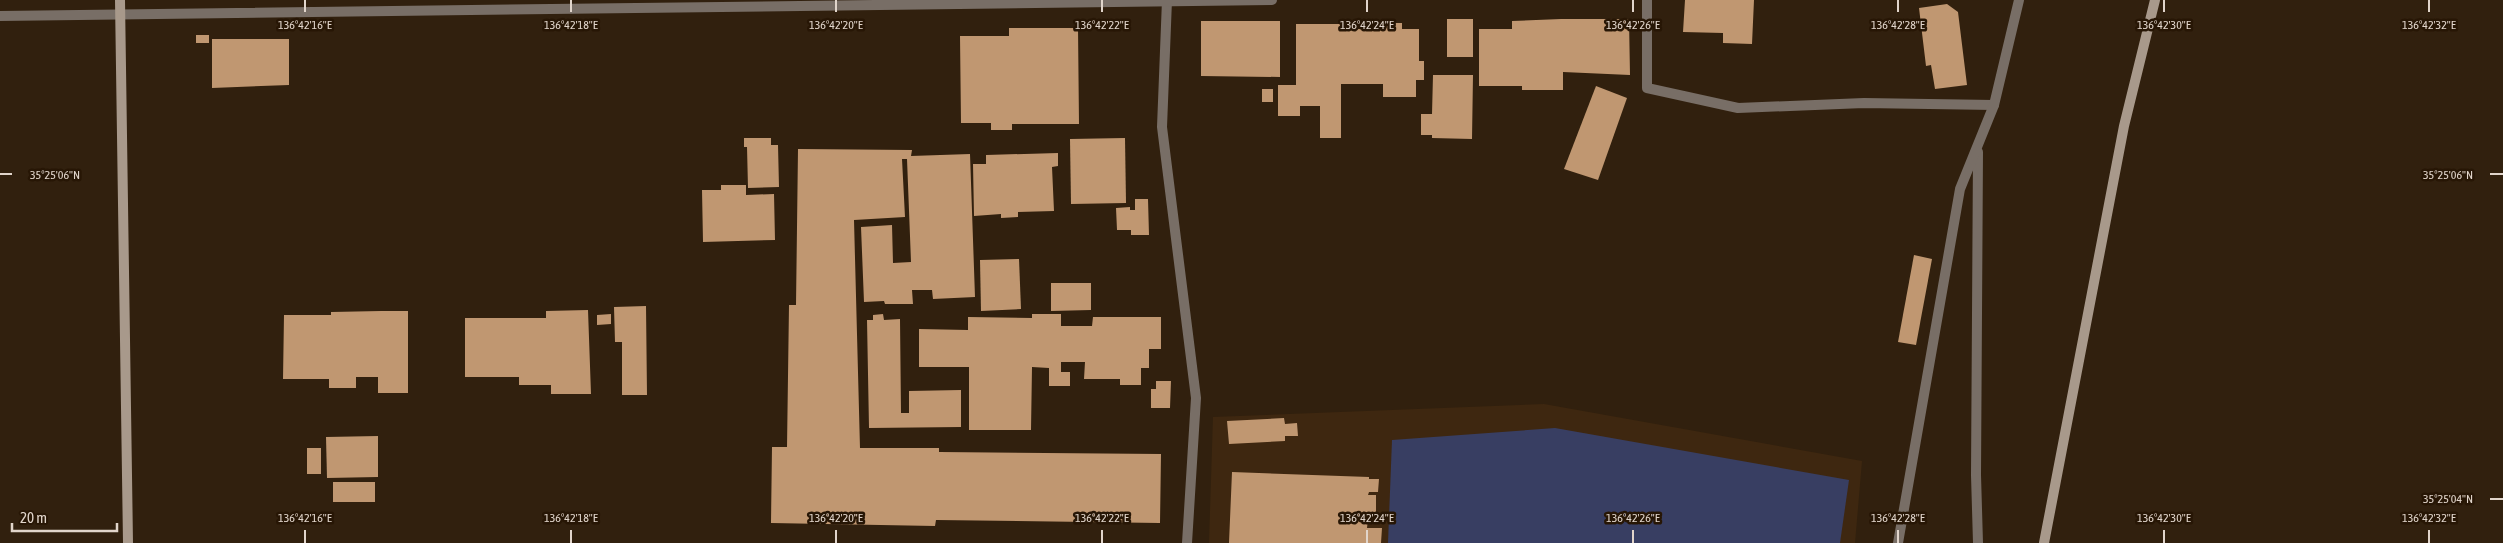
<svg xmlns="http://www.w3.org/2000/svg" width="2503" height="543" font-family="'Asap Condensed',sans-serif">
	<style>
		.built { fill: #3e2710 }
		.green { fill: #383e62 }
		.building { fill: #c09771 }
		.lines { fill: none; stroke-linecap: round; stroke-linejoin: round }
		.street { stroke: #786e66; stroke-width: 10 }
		.secondary { stroke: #a8998b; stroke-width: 10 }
		.ticks { fill: none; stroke: #e1d5cb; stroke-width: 2 }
		.ticks-label { font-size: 12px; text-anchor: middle; fill: #e1d5cb; stroke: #271605; stroke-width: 5; stroke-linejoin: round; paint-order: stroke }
	</style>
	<rect width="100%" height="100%" fill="#31200e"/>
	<polygon class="built" points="1544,404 1862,461 1855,543 1209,543 1213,417"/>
	<polygon class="green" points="1555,428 1849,480 1840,543 1388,543 1392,440"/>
	<g class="building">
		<polygon points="1685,0 1754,0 1752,44 1723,43 1723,33 1683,32"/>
		<polygon points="1947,4 1958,12 1967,85 1935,89 1931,65 1926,66 1919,8"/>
		<rect x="1447" y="19" width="26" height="38"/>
		<polygon points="1561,19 1629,19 1630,75 1563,72 1563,90 1522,90 1522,86 1479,86 1479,29 1512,29 1512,21"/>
		<polygon points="1201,21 1280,21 1280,77 1201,76"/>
		<polygon points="1374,23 1402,23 1402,29 1419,29 1419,61 1424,61 1424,80 1416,80 1416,97 1383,97 1383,84 1341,84 1341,138 1320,138 1320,106 1300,106 1300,116 1278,116 1278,85 1296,85 1296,24 1341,24 1341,29 1374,29"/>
		<polygon points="1009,28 1078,28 1079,124 1012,124 1012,130 991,130 991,123 961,123 960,36 1009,36"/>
		<rect x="196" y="35" width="13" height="8"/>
		<polygon points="212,39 289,39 289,85 212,88"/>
		<polygon points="1433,75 1473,75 1472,139 1432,138 1432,135 1421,135 1421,114 1432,114"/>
		<polygon points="1596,86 1627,98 1598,180 1564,169"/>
		<rect x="1262" y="89" width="11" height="13"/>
		<polygon points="744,138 771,138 771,145 778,145 779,187 748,188 747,147 744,147"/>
		<polygon points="1125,138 1126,203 1071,204 1070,139"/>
		<polygon points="798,149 912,150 911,156 970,154 975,297 933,299 932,290 912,290 913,304 885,304 884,301 864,302 861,227 892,225 893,263 911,262 907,159 902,159 905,217 854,220 860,448 939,448 939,452 1161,454 1160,523 936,520 935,526 771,523 772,447 787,447 789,305 796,305"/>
		<polygon points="1058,153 1058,166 1052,167 1054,211 1018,212 1018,217 1001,218 1001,214 974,216 973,164 986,164 986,155"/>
		<polygon points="721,185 746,185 746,195 774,194 775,240 703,242 702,190 721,190"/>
		<polygon points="1135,199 1148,199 1149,235 1131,235 1131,230 1117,230 1116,208 1130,207 1130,210 1135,210"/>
		<polygon points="1914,255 1932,259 1916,345 1898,342"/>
		<polygon points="1019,259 1021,309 981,311 980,260"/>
		<polygon points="1051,283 1091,283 1091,310 1051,311"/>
		<polygon points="646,306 647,395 622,395 622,342 615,342 614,307"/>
		<polygon points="588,310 591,394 551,394 551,385 519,385 519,377 465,377 465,318 546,318 546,311"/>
		<polygon points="381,311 408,311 408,393 378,393 378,377 356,377 356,388 329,388 329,379 283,379 284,315 331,315 331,312"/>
		<polygon points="611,314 611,324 597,325 597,315"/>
		<polygon points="883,314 884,320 900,319 901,413 909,413 909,391 961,390 961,427 869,428 867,320 873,320 873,315"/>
		<polygon points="1032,314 1061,314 1061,326 1092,326 1093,317 1161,317 1161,349 1149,349 1149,368 1141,368 1141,385 1120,385 1120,379 1084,379 1085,362 1061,362 1061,372 1070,372 1070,386 1049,386 1049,368 1032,367 1031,430 969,430 969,367 919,367 919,329 968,330 968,317 1032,318"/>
		<polygon points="1156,381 1171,381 1170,408 1151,408 1151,389 1156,389"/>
		<polygon points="1284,418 1285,424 1297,423 1298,436 1285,436 1285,441 1229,444 1227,421"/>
		<polygon points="378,436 378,477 327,478 326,437"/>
		<rect x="307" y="448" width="14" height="26"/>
		<polygon points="1232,472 1369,477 1369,479 1379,479 1378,492 1369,492 1368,495 1376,495 1376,519 1368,519 1367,528 1382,528 1381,543 1229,543"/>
		<rect x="333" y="482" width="42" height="20"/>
	</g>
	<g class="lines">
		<g class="street">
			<polyline points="1167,0 1162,127 1196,398 1187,543"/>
			<polyline points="1647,0 1647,88 1738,108 1864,103 1994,105"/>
			<polyline points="0,16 1272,0"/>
			<polyline points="1978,152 1976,475 1978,543"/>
			<polyline points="1898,543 1960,189 1994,105 2019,0"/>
		</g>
		<g class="secondary">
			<polyline points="120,0 128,543"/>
			<polyline points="2044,543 2124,126 2155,0"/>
		</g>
	</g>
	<path class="ticks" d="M305,0V12M571,0V12M836,0V12M1102,0V12M1367,0V12M1633,0V12M1898,0V12M2164,0V12M2429,0V12M0,174H12M2490,174H2503M2490,499H2503M305,530V543M571,530V543M836,530V543M1102,530V543M1367,530V543M1633,530V543M1898,530V543M2164,530V543M2429,530V543"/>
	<g class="ticks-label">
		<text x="305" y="29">136°42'16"E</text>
		<text x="571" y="29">136°42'18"E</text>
		<text x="836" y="29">136°42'20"E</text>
		<text x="1102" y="29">136°42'22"E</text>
		<text x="1367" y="29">136°42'24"E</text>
		<text x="1633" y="29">136°42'26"E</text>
		<text x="1898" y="29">136°42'28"E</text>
		<text x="2164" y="29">136°42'30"E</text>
		<text x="2429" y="29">136°42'32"E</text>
		<text x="55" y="179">35°25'06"N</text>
		<text x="2448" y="179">35°25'06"N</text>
		<text x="2448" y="503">35°25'04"N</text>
		<text x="305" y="522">136°42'16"E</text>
		<text x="571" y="522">136°42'18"E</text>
		<text x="836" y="522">136°42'20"E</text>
		<text x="1102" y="522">136°42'22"E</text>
		<text x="1367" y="522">136°42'24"E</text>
		<text x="1633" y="522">136°42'26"E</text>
		<text x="1898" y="522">136°42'28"E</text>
		<text x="2164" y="522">136°42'30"E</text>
		<text x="2429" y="522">136°42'32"E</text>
	</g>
	<path d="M12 523v8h105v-8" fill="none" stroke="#e1d5cb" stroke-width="2.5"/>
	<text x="20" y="523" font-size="15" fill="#e1d5cb" stroke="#271605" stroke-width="4" paint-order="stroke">20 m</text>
</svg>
